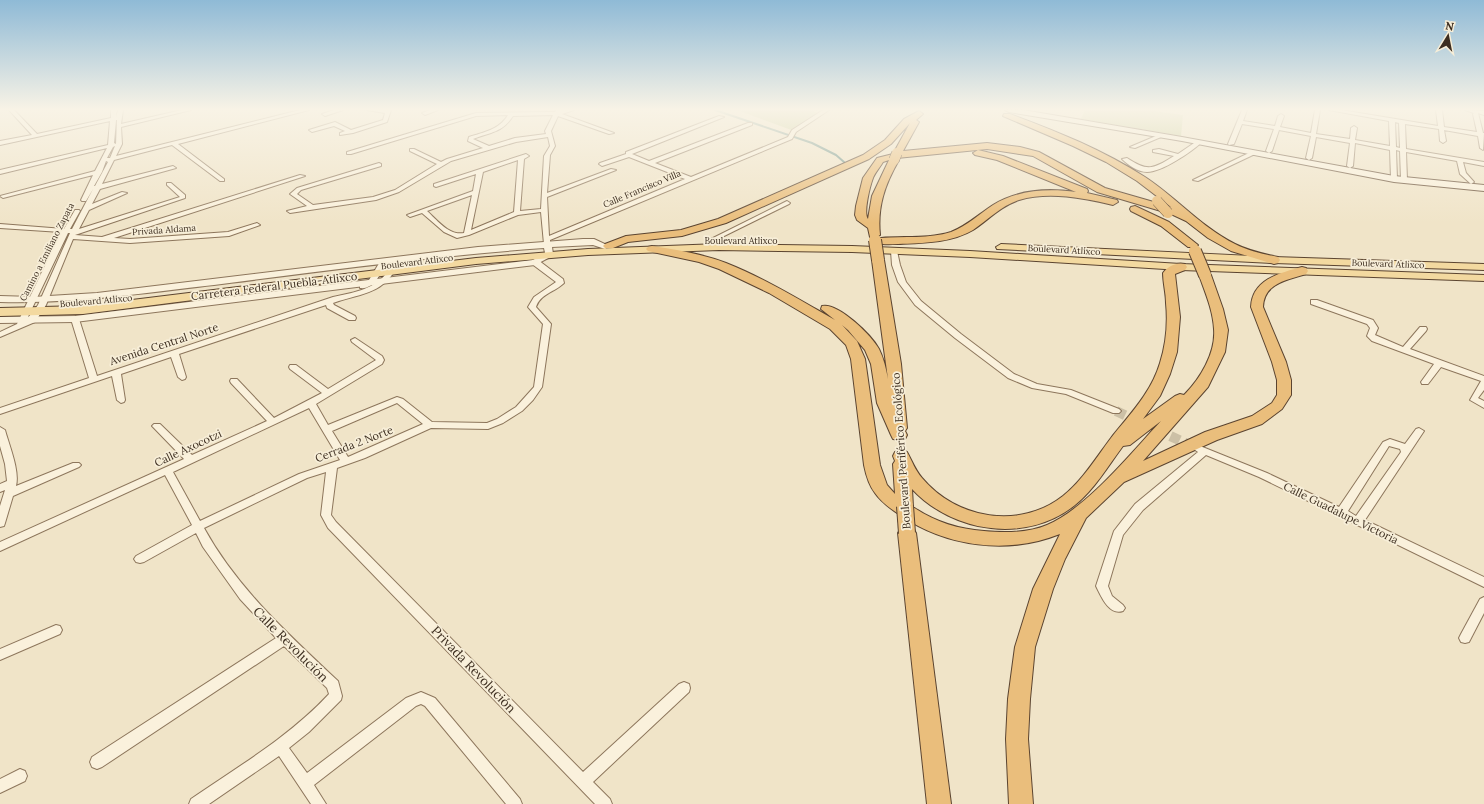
<svg xmlns="http://www.w3.org/2000/svg" width="1484" height="804" font-family="Lora,serif">
	<style>
		.green { fill: #c9cf9b }
		.lines { fill: none; stroke-linecap: round; stroke-linejoin: round }
		.stream { stroke: #6f938a; stroke-width: 2 }
		.minor-tunnel { stroke: #ccc0a6; stroke-width: 10; stroke-dasharray: 10 5; stroke-linecap: butt }
		.minor-casing { stroke: #8d765c; stroke-width: 2 }
		.tertiary-casing { stroke: #8d765c; stroke-width: 2 }
		.secondary-casing { stroke: #6f573f; stroke-width: 2 }
		.primary-casing { stroke: #5b4430; stroke-width: 2 }
		.trunk-casing { stroke: #5b4430; stroke-width: 2 }
		.minor { fill: #faf1dc; fill-rule: evenodd }
		.tertiary { fill: #faf1dc; fill-rule: evenodd }
		.secondary { fill: #faf1dc; fill-rule: evenodd }
		.primary { fill: #f3d9a0; fill-rule: evenodd }
		.trunk { fill: #eabe7c; fill-rule: evenodd }
		.trunk-bridge-far2-casing { stroke: #5b4430; stroke-width: 11; stroke-linecap: butt }
		.trunk-bridge-far1-casing { stroke: #5b4430; stroke-width: 14; stroke-linecap: butt }
		.trunk-bridge-casing { stroke: #5b4430; stroke-width: 18; stroke-linecap: butt }
		.trunk-bridge-far2 { stroke: #eabe7c; stroke-width: 10 }
		.trunk-bridge-far1 { stroke: #eabe7c; stroke-width: 12 }
		.trunk-bridge { stroke: #eabe7c; stroke-width: 16 }
		.labels { text-anchor: middle; stroke-width: 3.5; stroke-linejoin: round; paint-order: stroke }
		.far-street-label { font-size: 9px; fill: #3d2e20; stroke: #f7eed8 }
		.street-label { font-size: 11px; fill: #3d2e20; stroke: #f7eed8 }
		.near-street-label { font-size: 13px; fill: #3d2e20; stroke: #f7eed8 }
	</style>
	<rect width="100%" height="100%" fill="#f0e4c8"/>
	<g class="green">
		<polygon points="737,110 811,110 821,114 794,131"/>
		<polygon points="1085,110 1148,110 1183,115 1181,136 1081,119"/>
	</g>
	<g class="lines">
		<polyline class="stream" points="715,110 812,143 836,155 844,162"/>
		<polyline class="minor-tunnel" points="1116,411 1194,447"/>
		<g class="minor-casing">
			<g id="minor">
				<path d="M9,110H14L37,134L111,118V110H117L116,117L118,110H123L121,124L182,110H191L121,127L122,144L116,156L300,110H309L178,144L224,179V181H220L172,145L114,160L102,184L173,166L176,168L100,189L92,204L122,192L127,193L89,210L79,229L180,197L167,185V183H171L185,195V198L75,235L102,237L300,175L305,176L114,238L130,239L228,232L257,223L260,225L229,236L130,243L73,239L46,305L35,322L0,337V332L17,324L61,232L0,228V224L64,229L75,210H79L80,211L70,229H72L93,189L86,201H82L81,200L93,175L3,198L0,196L95,171L107,148L0,174V170L108,145L110,121L0,145V141L32,135ZM116,120H117L116,144L114,143ZM115,146L110,158H107L113,147ZM106,161L108,162L95,186H94L102,172ZM68,233H70L38,305L27,319Z"/>
				<polygon points="334,110 343,110 325,116 322,114"/>
				<polygon points="367,110 391,110 387,122 353,133 340,135 340,133 345,131 334,126 312,132 309,130 335,122 351,130 383,120 385,113"/>
				<polygon points="430,110 438,110 425,115 422,113"/>
				<path d="M556,110H574L562,114L614,133L609,134L558,116L551,131L555,146L550,155L547,193L611,169L616,170L547,197L549,236L685,179L629,157L602,166L599,164L600,163L626,154V152L719,116L724,117L632,154L649,161L748,123H752V125L655,163L691,177L788,137L792,130L823,110H829L796,132L792,139L550,240V244L547,246L544,244L541,212L518,215L469,235L457,238L444,232L422,213L410,217L407,215L473,191L476,174L436,187L434,186V184L526,154L529,156L524,159L520,211L541,209L544,156L550,146L548,137L516,142L451,161L399,192L376,200L290,213L287,211L307,206L290,194L297,188L379,163L381,164V166L301,190L297,194L313,205L373,197L395,190L437,164L410,151V149H414L441,162L447,159L483,148L468,141L469,137C484,132 499,130 508,115L476,116L351,154H347V152L476,113L548,112H555ZM553,115L545,131L546,134L515,138L489,146L473,139C490,132 502,133 513,116ZM518,160L514,212L471,230L483,172ZM472,195L464,233C449,236 437,220 427,211Z"/>
				<path d="M1242,110H1247L1243,121L1275,126L1278,116L1281,114L1284,116L1280,127L1311,133L1315,110H1320L1316,134L1350,139L1351,128L1354,126L1357,128L1355,140L1390,146L1389,121L1329,110H1341L1438,126L1436,110H1442L1444,127L1477,132L1473,114L1474,113L1465,110L1484,111V115L1478,113L1483,133H1484L1483,150L1480,148L1478,136L1444,130L1446,141L1443,143L1440,141L1439,129L1405,124L1406,149L1484,162V166L1463,162L1466,173L1474,182L1471,184L1460,174L1457,161L1406,152L1407,180L1404,182L1401,180L1400,151L1396,150L1397,179L1394,181L1391,179L1390,150L1355,143L1353,166L1350,168L1347,166L1350,143L1316,137L1312,158L1309,160L1306,158L1311,136L1279,130L1272,151L1269,153L1266,151L1274,129L1242,124L1234,144L1229,145L1228,144ZM1395,122L1399,123L1400,148L1396,147Z"/>
				<polygon points="1156,136 1161,137 1135,148 1130,147"/>
				<path d="M1197,141L1202,142C1191,152 1162,172 1147,172C1138,172 1128,165 1122,159L1127,158C1148,172 1153,169 1174,156L1153,152V150L1159,149L1178,154Z"/>
				<polygon points="1253,151 1255,152 1255,154 1198,181 1193,180"/>
				<polygon points="787,201 790,203 789,204 712,242 708,242 707,241"/>
				<polygon points="894,249 897,251 900,265 906,282 921,301 961,334 1014,374 1037,384 1071,390 1119,409 1121,411 1119,413 1113,413 1066,394 1032,388 1008,378 955,338 915,305 898,282 892,265 891,251"/>
				<path d="M394,258H400L401,260C384,295 365,292 333,303L334,305L355,316L356,318L355,320H349L327,308L326,305L179,354L186,377L185,379L182,380L178,377L171,357L121,374L125,400L124,402L121,403L117,400L112,376L0,414V408L89,378L71,319L72,317H78L79,319L97,376L333,297C351,293 372,290 385,275C389,270 391,264 394,258Z"/>
				<path d="M381,260H384L388,262C381,272 374,290 360,288V284L369,280Z"/>
				<path d="M532,260H538L563,279L564,283C555,292 540,294 536,307L551,324L542,387L533,400L522,411L503,423L488,429L431,428L365,458L337,468L331,515L336,522L583,772L679,684L684,682L689,684L690,688L689,692L593,782L610,799L612,804H595L328,528L321,515L326,472L307,478L204,528C237,588 288,634 338,681L342,696L341,700L309,732L289,748L307,773L406,698L421,692L435,698L520,799L522,804H506L425,706L421,704L416,706L314,785L326,804H311L279,756L209,804H189L191,799C239,766 289,737 329,694L327,688L284,646L102,767L97,769L92,767L90,762L92,757L276,638L240,599L203,547L196,533L144,562L140,563L136,562L134,559L136,556L192,525L165,475L0,551V542L184,459L154,428L152,426L154,424H160L192,455L267,421L231,383L230,381L231,379H237L274,418L322,393L290,369L289,367L290,365H296L328,389L376,360L352,342L351,340L355,338L382,356L384,360L382,364L316,404L328,425L397,397L403,399L432,422L487,423L497,419L516,407L534,387L543,324L528,307L534,297L556,282L532,264ZM397,403L423,424L348,457L332,431ZM309,408L340,460L299,474L200,521L173,472Z"/>
				<polygon points="1311,300 1317,300 1373,320 1378,328 1375,335 1403,347 1420,327 1426,327 1427,329 1426,331 1410,349 1484,376 1484,390 1478,398 1484,401 1484,408 1470,400 1481,381 1441,367 1428,384 1422,384 1421,382 1434,364 1372,341 1367,336 1370,328 1367,324 1311,304"/>
				<path d="M0,427L5,430C9,445 20,471 16,486L73,463H79L81,465L79,467L13,496L5,523L4,526L0,527V506L5,490L0,492V484L7,481L5,464L0,446Z"/>
				<path d="M1419,428L1424,431L1365,520L1484,577V587L1259,477L1206,455L1143,510L1123,535L1108,586L1112,596L1123,605L1125,608L1123,611C1109,616 1101,596 1096,586L1114,531L1135,504L1198,452L1192,448L1194,446H1200L1267,473L1339,507L1383,442L1390,439L1405,444L1416,429ZM1389,446L1400,449L1401,452L1356,516L1348,511Z"/>
				<polygon points="1484,597 1484,613 1469,642 1465,643 1461,642 1459,638 1461,634 1480,599"/>
				<polygon points="56,625 60,626 62,630 60,634 0,660 0,649"/>
				<polygon points="20,769 25,771 27,776 25,781 0,793 0,779"/>
			</g>
		</g>
		<g class="tertiary-casing">
			<path id="tertiary" d="M583,239H594L609,246L605,249L593,245L552,247L553,254L552,256L535,265L75,322L0,323V317L75,316L533,260L545,253L544,248C433,256 324,271 214,285C143,293 72,304 0,302V296L33,297L97,293L478,247Z"/>
		</g>
		<g class="secondary-casing">
			<polygon id="secondary" points="1005,110 1023,110 1182,137 1394,176 1484,185 1484,191 1394,182 1182,141 1009,112"/>
		</g>
		<g class="primary-casing">
			<g id="primary">
				<polygon points="719,244 852,246 970,251 1181,264 1484,275 1484,281 1181,270 970,257 852,252 719,250 588,255 476,264 83,314 0,316 0,308 83,306 476,258 588,249"/>
				<polygon points="1001,244 1274,257 1484,264 1484,270 1274,263 997,249 996,247"/>
			</g>
		</g>
		<g class="trunk-casing">
			<g id="trunk">
				<path d="M919,111L923,114L916,120L919,122L903,151L987,143L1020,147L1039,152L1105,188L1171,207L1137,181L1106,162L1073,146L1003,116L1004,114H1010C1056,131 1103,150 1145,177C1177,198 1201,227 1235,244C1249,251 1263,254 1278,257L1280,260L1278,263L1274,264L1231,251L1208,238L1186,221L1171,214L1097,192L1033,156L987,149L897,158L899,160C885,184 877,207 880,235L874,238L870,237L868,228L857,220L855,215L856,206L863,178L877,158L893,154L910,123L891,144L869,159L726,223L682,236L628,242L613,248H605L603,246L605,244L626,236L681,230L718,219L863,155L885,140L904,119ZM889,160L872,196L868,219C863,213 870,186 873,178C875,173 880,167 883,162Z"/>
				<path d="M978,150L1003,156L1087,189L1088,191L1087,193L1117,200L1118,202L1113,205C1084,198 1049,191 1019,200C1001,206 988,220 973,230C951,243 923,243 898,244C891,244 884,245 877,243L875,241L877,239L881,238C904,236 929,239 951,232C967,226 979,214 993,205C1017,190 1048,188 1076,192L997,160L975,155L973,153Z"/>
				<polygon points="1135,206 1169,222 1198,245 1196,247 1188,247 1161,226 1131,211 1130,209 1131,207"/>
				<path d="M652,246C677,250 703,254 726,263C764,278 800,300 835,320L821,309L822,306C838,302 872,336 879,349C884,359 886,369 888,379L872,260L874,257H882L884,260L901,364L907,428L905,431L907,435L905,439L899,440L893,439L891,435L877,403L871,364L865,350L848,330L842,325L857,341L865,359L880,465L887,485L895,494L893,464L895,461L893,456L895,452L901,450L907,452C912,461 915,470 922,478C956,519 1020,530 1063,496C1082,481 1096,458 1111,438C1130,414 1151,393 1160,363C1166,344 1168,323 1166,303C1166,293 1163,283 1163,273C1168,266 1177,262 1185,264L1187,267L1185,270L1175,274L1180,317L1177,352L1170,374L1160,396L1143,419L1175,396L1180,394L1184,395C1200,379 1216,353 1214,329C1213,310 1205,292 1199,275L1201,272H1209L1211,275L1223,309L1228,330L1225,352L1208,387L1143,461L1205,432L1252,416L1272,403L1277,395V380L1272,362L1251,307C1252,280 1279,273 1302,267L1306,268L1308,271L1306,274C1287,280 1264,283 1263,307L1286,362L1291,380V395L1282,409L1262,424L1217,440L1124,482L1086,518L1065,559L1053,589L1035,647L1030,699L1028,739L1033,804H1009L1006,739L1008,699L1015,647L1033,589L1060,534C1008,555 946,547 900,515C891,509 881,502 875,493C869,485 866,475 864,465L851,359L846,345L830,329L769,293L719,269L699,262L648,251L646,249L648,247ZM1161,421C1131,453 1087,508 1047,525C1028,533 1004,533 984,531C958,529 935,522 913,507L912,489C953,533 1027,544 1075,505C1094,490 1108,466 1123,446L1130,445Z"/>
				<polygon points="907,526 913,528 916,533 951,804 927,804 898,533 901,528"/>
			</g>
		</g>
		<use href="#minor" class="minor"/>
		<use href="#tertiary" class="tertiary"/>
		<use href="#secondary" class="secondary"/>
		<use href="#primary" class="primary"/>
		<use href="#trunk" class="trunk"/>
		<g class="trunk-bridge-far2-casing">
			<g id="trunk-bridge-far2">
				<polyline points="894,160 897,153"/>
				<polyline points="1157,201 1168,213"/>
			</g>
		</g>
		<g class="trunk-bridge-far1-casing">
			<g id="trunk-bridge-far1">
				<polyline points="875,240 878,260"/>
				<polyline points="1195,251 1205,275"/>
			</g>
		</g>
		<g class="trunk-bridge-casing">
			<polyline id="trunk-bridge" points="905,506 907,533"/>
		</g>
		<use href="#trunk-bridge-far2" class="trunk-bridge-far2"/>
		<use href="#trunk-bridge-far1" class="trunk-bridge-far1"/>
		<use href="#trunk-bridge" class="trunk-bridge"/>
	</g>
	<linearGradient id="sky" x2="0" y2="1"><stop stop-color="#8fbad6"/><stop offset="0.49" stop-color="#f8f3e6"/><stop offset="1" stop-color="#f8f3e6" stop-opacity="0"/></linearGradient>
	<rect width="1484" height="223" fill="url(#sky)"/>
	<g class="labels">
		<g class="far-street-label">
			<text transform="translate(642 189) rotate(-23)" y="3">Calle Francisco Villa</text>
			<text transform="translate(164 230) rotate(-4)" y="3">Privada Aldama</text>
			<text x="741" y="244">Boulevard Atlixco</text>
			<text transform="translate(1064 250) rotate(3)" y="3">Boulevard Atlixco</text>
			<text transform="translate(47 252) rotate(-63)" y="3">Camino a Emiliano Zapata</text>
			<text transform="translate(417 262) rotate(-7)" y="3">Boulevard Atlixco</text>
			<text transform="translate(1388 264) rotate(2)" y="3">Boulevard Atlixco</text>
			<text transform="translate(96 301) rotate(-5)" y="3">Boulevard Atlixco</text>
		</g>
		<g class="street-label">
			<text transform="translate(274 286) rotate(-7)" y="4">Carretera Federal Puebla-Atlixco</text>
			<text transform="translate(164 344) rotate(-18)" y="4">Avenida Central Norte</text>
			<text transform="translate(354 444) rotate(-21)" y="4">Cerrada 2 Norte</text>
			<text transform="translate(188 448) rotate(-25)" y="4">Calle Axocotzi</text>
			<text transform="translate(901 451) rotate(-94)" y="4">Boulevard Periférico Ecológico</text>
			<text transform="translate(1341 513) rotate(26)" y="4">Calle Guadalupe Victoria</text>
		</g>
		<g class="near-street-label">
			<text transform="translate(291 644) rotate(45)" y="5">Calle Revolución</text>
			<text transform="translate(474 669) rotate(46)" y="5">Privada Revolución</text>
		</g>
	</g>
	<g transform="translate(1448 36) rotate(10)" stroke="#f7eed8" stroke-width="3" paint-order="stroke">
	<path d="M0-3L7 15L0 10L-7 15Z" fill="#3d2e20"/>
	<text y="-6" font-size="11" font-weight="bold" text-anchor="middle" fill="#3d2e20">N</text>
	</g>
</svg>
